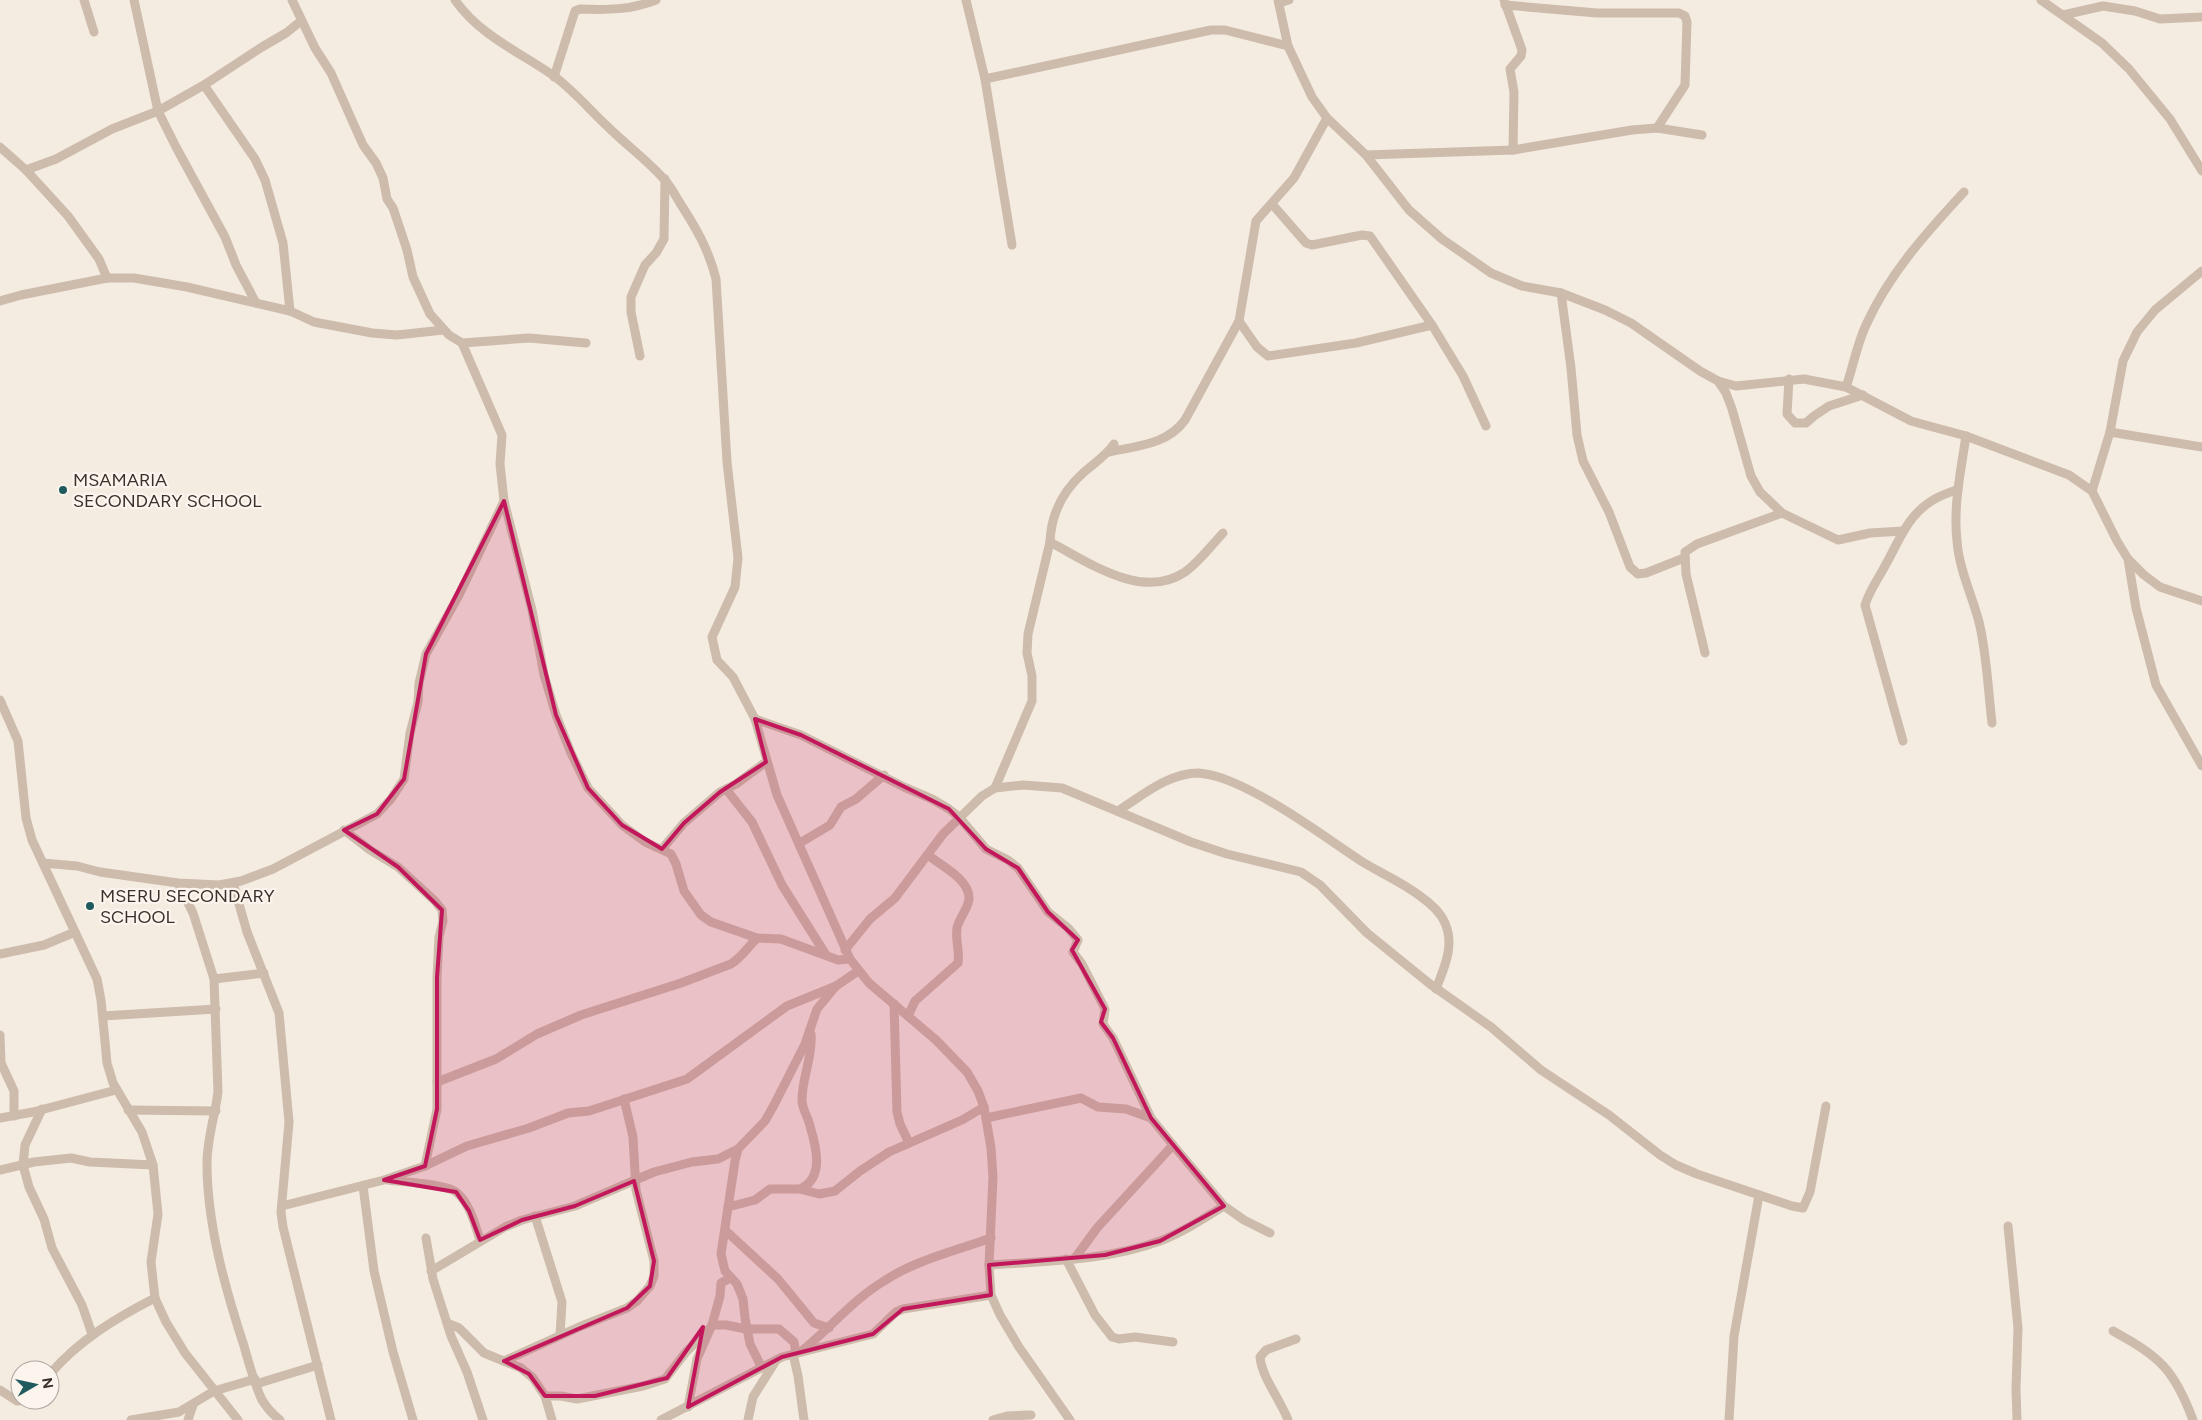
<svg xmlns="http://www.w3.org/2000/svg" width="2202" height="1420" font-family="Figtree,sans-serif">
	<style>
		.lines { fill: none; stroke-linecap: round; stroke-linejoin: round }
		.minor { stroke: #cdbbac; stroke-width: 9 }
		.marked { fill: #c2185b; fill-opacity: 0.2; stroke: #c2185b; stroke-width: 4; stroke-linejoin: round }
		.poi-dot { fill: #1f5a5e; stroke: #fbf5ee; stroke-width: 2 }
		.labels { text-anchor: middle; stroke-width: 4.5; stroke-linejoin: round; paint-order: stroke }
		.poi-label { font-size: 18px; fill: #3b302b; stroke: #fbf5ee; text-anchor: start }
	</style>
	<rect width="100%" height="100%" fill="#f4ebe1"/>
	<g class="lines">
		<g class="minor">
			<polyline points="84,0 94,32"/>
			<polyline points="134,0 158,111 176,147 225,237 236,265 256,303"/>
			<polyline points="292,0 315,48 331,73 363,145 376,163 383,178 387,199 393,208 407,250 413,277 430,314 449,335 462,343 502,435 500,464 504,501 532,610 544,675 556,715 571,753 588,788 622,825 645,842 671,854 676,864 684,891 701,915 711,922 757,938 781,939 838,960 850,959"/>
			<path d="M455,0C480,36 520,52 554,76C574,91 589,109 607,126C625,144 646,159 663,178C670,185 675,195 680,203C696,228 709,250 716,279L727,462L738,558L735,587L712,637L717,660L733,677L755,719L777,795L850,959L869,983L936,1040L967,1072L978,1091L984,1107L991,1148L993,1177L989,1265L991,1295L1000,1315L1019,1347L1070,1420"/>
			<polyline points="966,0 985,79 1012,245"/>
			<polyline points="1278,0 1288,46 1312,97 1327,118 1366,155 1409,210 1442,239 1491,273 1522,286 1561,293 1605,310 1631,323 1700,371 1718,381 1736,386 1804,379 1846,387 1911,421 1966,436 2069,475 2092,491 2117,541 2128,559 2144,575 2160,587 2202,601"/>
			<polyline points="1504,0 1522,50 1521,56 1510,69 1514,92 1513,150"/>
			<polyline points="2041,0 2102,43 2129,69 2170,119 2202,171"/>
			<polyline points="1279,3 1289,0"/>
			<polyline points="1505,5 1597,13 1679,13 1685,16 1687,22 1685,85 1657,128"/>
			<polyline points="2063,15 2103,6 2135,11 2160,19 2202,17"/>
			<path d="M554,77L575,11L580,9C607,10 631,10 656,0"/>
			<polyline points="985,79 1211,30 1225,30 1288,46"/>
			<polyline points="204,85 255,159 265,180 283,243 290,311"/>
			<polyline points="0,147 26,170 68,216 99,259 107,278 134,278 187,287 290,311 314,322 372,333 397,335 443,330"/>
			<polyline points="1366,155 1513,150 1632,130 1657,128 1702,135"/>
			<polyline points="26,170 56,159 112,129 158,111 204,85 262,47 286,33 301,21"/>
			<polyline points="1272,204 1306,243 1312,245 1362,235 1370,236 1432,325 1463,376 1486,426"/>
			<polyline points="1561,293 1571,368 1577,435 1583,461 1609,512 1630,567 1638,574 1646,573 1684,558"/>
			<polyline points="0,301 21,295 107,278"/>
			<polyline points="1239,321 1257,347 1268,356 1356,343 1432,325"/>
			<polyline points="462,343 529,338 586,343"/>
			<polyline points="640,356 631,312 631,297 645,265 656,253 664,239 665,179"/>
			<polyline points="1789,379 1787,414 1795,423 1806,423 1814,416 1829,406 1863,395"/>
			<polyline points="1718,381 1726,393 1732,409 1751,476 1760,492 1782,513 1838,540 1870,533 1903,531"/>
			<path d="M1846,387C1853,367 1857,344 1866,325C1889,274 1926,233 1964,192"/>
			<polyline points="2110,432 2202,447"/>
			<path d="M1966,436C1961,470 1953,506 1957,541C1959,569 1972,595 1979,622C1987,655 1988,690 1992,723"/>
			<path d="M1109,452C1136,446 1167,445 1185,420L1239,321L1256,221L1294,178L1327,118"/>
			<polyline points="2092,491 2110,432 2123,361 2137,332 2155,310 2202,271"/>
			<path d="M1050,542C1088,562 1142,601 1185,572C1199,562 1211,546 1223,533"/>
			<polyline points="2128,559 2136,608 2156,685 2202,766"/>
			<polyline points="1705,653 1686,574 1685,552 1697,544 1782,513"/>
			<polyline points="0,700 18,741 26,818 32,840 97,979 101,1000 107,1063 113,1083 142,1132 153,1165 158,1214 151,1262 155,1298 166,1322 185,1353 238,1420"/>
			<polyline points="755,719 801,735 904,787 932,799 949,809 959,817 986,849 1008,860 1018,868 1048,912 1068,928 1078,940 1073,952 1082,964 1105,1009 1103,1024 1113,1038 1151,1118 1173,1145 1224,1206 1244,1220 1270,1233"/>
			<path d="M1903,741L1865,605C1870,589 1879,578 1886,564C1899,541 1907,517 1930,502C1938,496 1949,493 1958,489"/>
			<path d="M995,788L1032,701V676L1027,653L1028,634L1050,542C1051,514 1062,492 1083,473C1094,463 1106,456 1114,444"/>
			<polyline points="726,789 752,822 782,885 826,955"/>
			<path d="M1118,811C1143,795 1168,773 1199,773C1209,774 1223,778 1232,782C1275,800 1322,835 1361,861C1380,873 1402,882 1420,896C1430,903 1440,911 1445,923C1455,946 1444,968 1436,989"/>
			<polyline points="344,830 370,850 398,867 435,901 442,910 443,921 439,937 437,977 437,1109 425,1166"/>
			<polyline points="800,843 830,825 841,807 856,799 884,775"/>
			<polyline points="662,849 684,823 720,792 736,784 766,762"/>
			<polyline points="43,863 77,866 100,872 178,883 219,885 241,881 273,869 377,814 391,799 404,779 410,733 418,702 419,683 426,654 459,595 504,501"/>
			<path d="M178,883L193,913L214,979L218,1092C215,1116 207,1139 207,1163C207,1224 225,1288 244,1346C249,1364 254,1383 262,1400C267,1408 272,1414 280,1420"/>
			<polyline points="233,883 247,932 279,1013 289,1122 281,1212 283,1227 331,1420"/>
			<polyline points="845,950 870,919 895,898 943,834 982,796 995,788 1023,785 1062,788 1191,842 1227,854 1301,872 1320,885 1367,933 1430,984 1491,1027 1541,1070 1609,1115 1660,1155 1676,1165 1697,1174 1792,1206 1803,1208 1810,1192 1826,1106"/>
			<polyline points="0,954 44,945 75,932"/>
			<polyline points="214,979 264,973"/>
			<polyline points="894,1004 897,1112 900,1124 909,1143"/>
			<polyline points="103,1016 216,1009"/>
			<path d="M908,1016L915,1001L958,963C960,951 955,940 957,928C959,918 968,909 969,899C970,879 941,866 928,855"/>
			<polyline points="0,1035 1,1063 14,1091 14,1116"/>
			<path d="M437,1082L496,1059L537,1034L581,1015L681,983L731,964C741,958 748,947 757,938"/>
			<polyline points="42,1109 25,1145 23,1165 29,1187 44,1219 52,1248 82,1305 92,1334"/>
			<polyline points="128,1110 216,1111"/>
			<polyline points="0,1118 33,1112 116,1090"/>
			<polyline points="986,1118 1081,1098 1098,1107 1126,1109 1151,1118"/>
			<polyline points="0,1170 34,1162 71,1158 90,1162 153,1165"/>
			<path d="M388,1180C402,1182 447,1184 456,1192C470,1203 475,1225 480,1240"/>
			<polyline points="363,1186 374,1271 393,1352 413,1420"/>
			<polyline points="800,1189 819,1194 835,1191 860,1171 889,1152 962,1120 984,1107"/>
			<polyline points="282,1206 384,1180 425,1166 467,1146 529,1128 568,1113 589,1111 687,1079 787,1006 836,986"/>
			<path d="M728,1207L755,1200L770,1189H800C825,1178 816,1146 810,1126C808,1117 802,1109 802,1100C802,1077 813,1057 811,1034"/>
			<polyline points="535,1216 562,1302 560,1335"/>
			<polyline points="2008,1226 2018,1328 2016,1389 2017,1420"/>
			<polyline points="725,1230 778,1279 814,1323 829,1328"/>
			<polyline points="426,1238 433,1279 451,1336 467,1372 483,1420"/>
			<polyline points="1075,1258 1097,1228 1173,1145"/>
			<polyline points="1066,1259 1095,1315 1112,1337 1119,1339 1135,1337 1173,1342"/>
			<path d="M989,1265C1045,1261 1106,1261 1160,1241C1183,1232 1203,1219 1224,1206"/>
			<polyline points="431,1271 505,1227 522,1220 575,1206 654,1172 692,1162 718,1159 738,1149"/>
			<polyline points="447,1323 459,1328 484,1353 521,1368 533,1378 545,1396 552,1420"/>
			<polyline points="712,1325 726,1325 746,1329 779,1329 794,1342 796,1353"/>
			<path d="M2113,1331C2160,1357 2174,1369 2193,1420"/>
			<path d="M803,1350C830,1328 854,1299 884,1281C916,1260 955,1251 991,1238"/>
			<polyline points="793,1354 798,1376 804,1420"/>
			<polyline points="504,1361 579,1327 627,1308 637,1301 650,1286 654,1276 654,1261 636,1190 633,1137 624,1099"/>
			<polyline points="762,1368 750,1344 745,1318 743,1299 737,1284 725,1271 721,1254 735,1161 738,1149 765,1121 774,1105 805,1044 817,1009 836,986 858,971"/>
			<path d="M50,1374C79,1340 116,1318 155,1298"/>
			<polyline points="256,1384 318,1365"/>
			<polyline points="0,1390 17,1401 28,1400"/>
			<polyline points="545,1396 561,1396 577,1399 643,1386 665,1379 686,1352 710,1328"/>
			<polyline points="688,1407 697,1359 712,1325 720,1296 721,1283 730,1278"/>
			<polyline points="131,1420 179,1412 214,1391 255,1379"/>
			<polyline points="188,1420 193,1405"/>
			<polyline points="661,1420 782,1357 873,1334 896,1312 903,1309 991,1295"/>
			<polyline points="748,1420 753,1397 775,1362"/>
			<polyline points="993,1420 1007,1416 1031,1415"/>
			<path d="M1288,1420C1280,1399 1262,1378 1260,1357L1266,1350L1296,1339"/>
			<polyline points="1729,1420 1734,1336 1759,1195"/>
		</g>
	</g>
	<path class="marked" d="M504,501L556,715L588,788L622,825L662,849L684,823L720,792L766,762L755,719L801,735L949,809L986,849L1018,868L1048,912L1078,940L1072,950L1105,1009L1101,1022L1113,1038L1151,1118L1224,1206L1160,1241L1105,1255L989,1265L991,1295L903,1309L873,1334L782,1357L688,1407L703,1327L667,1378L595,1396H545L529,1374L504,1361L627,1308L650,1286L654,1261L634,1181L575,1206L522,1220L480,1240L469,1211L456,1192L384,1180L425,1166L437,1109V977L442,910L398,867L344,830L377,814L404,779L426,654Z"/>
	<g class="poi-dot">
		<circle cx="63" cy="490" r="5"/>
		<circle cx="90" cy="906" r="5"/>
	</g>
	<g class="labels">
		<g class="poi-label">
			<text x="73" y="486">MSAMARIA<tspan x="73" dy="21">SECONDARY SCHOOL</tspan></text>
			<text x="100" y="902">MSERU SECONDARY<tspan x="100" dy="21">SCHOOL</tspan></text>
		</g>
	</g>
	<g transform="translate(35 1385) rotate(81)"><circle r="24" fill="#fbf5ee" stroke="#aea6a0"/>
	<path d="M0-4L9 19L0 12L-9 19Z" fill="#1f5a5e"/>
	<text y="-8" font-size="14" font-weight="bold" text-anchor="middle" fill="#3b302b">N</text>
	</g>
</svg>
